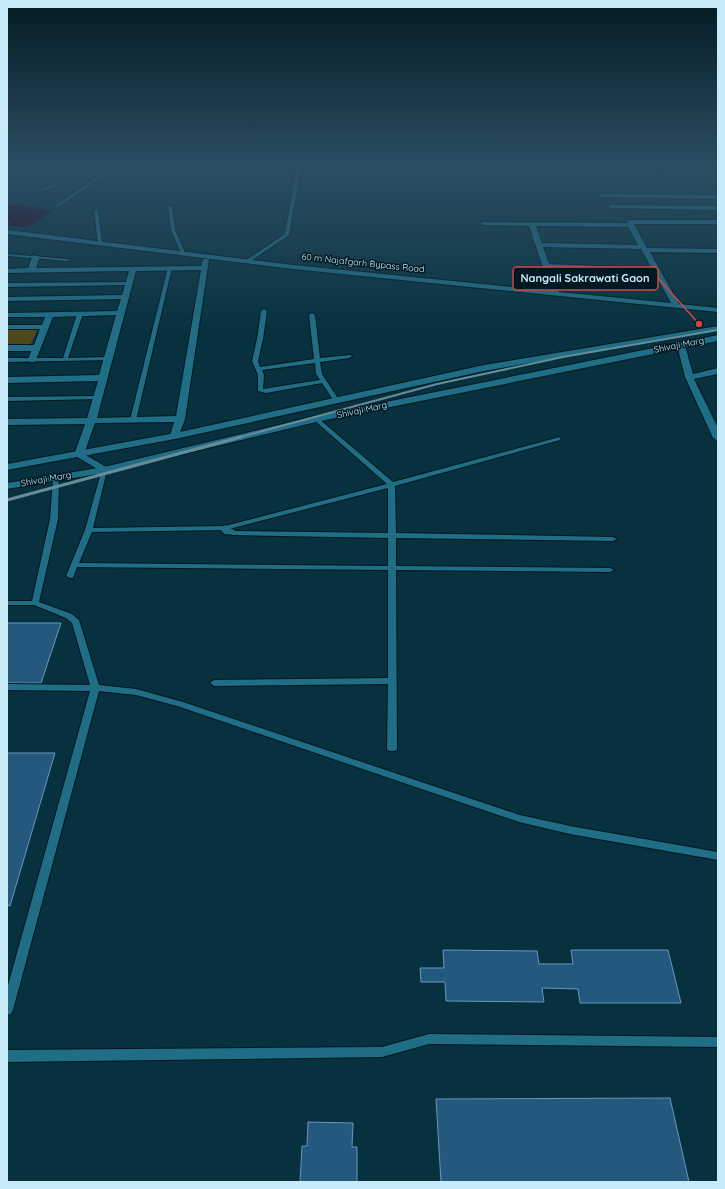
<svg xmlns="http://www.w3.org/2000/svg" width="725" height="1189" font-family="Quicksand,sans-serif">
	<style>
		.green { fill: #4e491b }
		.water { fill: #28001c }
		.building { fill: #24587d; stroke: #6498c0 }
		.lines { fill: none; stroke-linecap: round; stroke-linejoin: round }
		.lane-casing { stroke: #02171f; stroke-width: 2 }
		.street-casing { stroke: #02171f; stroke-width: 2 }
		.secondary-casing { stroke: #02171f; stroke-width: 2 }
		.lane { fill: #206e86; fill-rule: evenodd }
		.street { fill: #206e86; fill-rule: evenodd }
		.secondary { fill: #206e86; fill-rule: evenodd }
		.rail-far1 { stroke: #668c9a; stroke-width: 2 }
		.rail { stroke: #668c9a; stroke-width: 3 }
		.labels { text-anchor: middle; stroke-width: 3; stroke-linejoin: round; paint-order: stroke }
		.far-street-label { font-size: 9px; fill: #c8ebf9; stroke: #001822 }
		.leader { fill: none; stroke: #d44547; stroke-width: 1.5 }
		.callout-dot { fill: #d44547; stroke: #001822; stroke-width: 1.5 }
		.callout { fill: #001822; stroke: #d44547; stroke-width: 1.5 }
		.callout-label { font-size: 11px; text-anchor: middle; font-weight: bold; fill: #c8ebf9 }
	</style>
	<rect width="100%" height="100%" fill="#07313e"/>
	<polygon class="green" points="7,329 38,329 30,346 7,347"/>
	<polygon class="water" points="18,204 52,211 29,227 7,226 12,223 7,222 7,206"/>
	<g class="building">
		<polygon points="7,623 61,623 41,683 7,683"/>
		<polygon points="7,753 55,753 10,906 7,905"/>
		<polygon points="443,950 537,951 539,964 573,964 571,950 668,950 681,1003 580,1003 578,989 542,988 544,1002 446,1001 445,982 421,982 420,968 444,968"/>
		<polygon points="670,1098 689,1182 441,1182 436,1099"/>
		<polygon points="308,1122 353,1123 352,1147 357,1147 357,1182 300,1182 302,1146 307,1146"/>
	</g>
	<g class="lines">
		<g class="lane-casing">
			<g id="lane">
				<polygon points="99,166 301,166 289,235 249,262 245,261 285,234 297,167 116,168 58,207 56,206 56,205 111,168 7,177 7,175"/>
				<polygon points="85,171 88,172 44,191 40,190"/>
				<polygon points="168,206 172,207 175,230 185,253 185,254 181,253 171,230"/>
				<polygon points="96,210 98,211 102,243 100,244 98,243 94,211"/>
				<polygon points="7,254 68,259 70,260 68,261 7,256"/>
				<polygon points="168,267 172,268 136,420 133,422 130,420"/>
				<polygon points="131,282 131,284 129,285 7,287 7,283"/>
				<path d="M264,309L267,311L263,339L258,361L260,367L314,359L309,315L312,313L315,315L320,358L351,355L352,356L349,358L320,362L322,374L339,400L338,401H334L322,383L266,393L258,391V375L252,361L257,339L261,311ZM315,363L316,374L320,380L263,389L264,375L262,370Z"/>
				<polygon points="80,312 83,314 68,358 108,357 110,358 110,360 7,362 7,358 63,358 77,314"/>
				<polygon points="96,396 98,397 98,399 7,401 7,397"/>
				<path d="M316,417L318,418L393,482L556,438L558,437L561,439L560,440L395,486L396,533L613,537L617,539L613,541L396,538V566L610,568L614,570L610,572L396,570L397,749L395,751H389L387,749L388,684L214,686L210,683L214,680L388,678V570L77,567L73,578H70L66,576L85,530L102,469H106L107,470L93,528L225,526L387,484L314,420L313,419ZM388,488V533L233,531L229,533L233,535L388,538V566L79,563L92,532L225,530Z"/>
				<polygon points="56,476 59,478 58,519 39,602 72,614 79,620 99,685 136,689 183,702 520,815 570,826 718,852 718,860 570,834 519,822 177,706 136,695 99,691 13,1010 11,1014 7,1015 7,989 90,691 7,690 7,684 90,685 72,623 66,618 34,605 7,605 7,601 32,601 50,519 53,478"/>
				<polygon points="429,1034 718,1037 718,1047 429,1044 382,1057 7,1062 7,1050 382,1047"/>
			</g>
		</g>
		<g class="street-casing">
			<g id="street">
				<polygon points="564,166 570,166 571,168 568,170"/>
				<polygon points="650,166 656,166 657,168 654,170"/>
				<polygon points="682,166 688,166 690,169 685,170"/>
				<polygon points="602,194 718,195 718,199 600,197 600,195"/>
				<polygon points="611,205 718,206 718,210 609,208 609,206"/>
				<path d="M629,220H718V224H634L647,248L718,249V253L650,252L679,304L718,308V312L293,269L7,234V230L293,265L551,291L529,226L483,225L481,224V222L626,223ZM536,226L628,227L638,245L542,243ZM543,247L641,249L671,303L559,292L551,268L622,271L626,269L622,267L549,264Z"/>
				<path d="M33,255L40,257L36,268L201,266L203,259H209L185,419L178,438H172L170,436L174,422L95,423L84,454L108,468L109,470L108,472L104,473L74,455L85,424L7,425V419L87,418L98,381L7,383V377L99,375L116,315L53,317L36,360L32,363L28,360L31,351H7V345H34L40,329H7V325H42L45,317H7V313L117,311L121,299L7,301V297L122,295L129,271L7,273V269L28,268ZM201,270L176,416L97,418L136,271Z"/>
				<polygon points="681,342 685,345 693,374 718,368 718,374 694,379 718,428 718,441 713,438 685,377 677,345"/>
				<polygon points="225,525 239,533 237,535 224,534 219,528"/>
			</g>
		</g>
		<g class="secondary-casing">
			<g id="secondary">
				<polygon points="718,326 718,330 484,371 175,439 7,470 7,464 175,433 484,365"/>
				<polygon points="718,335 718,341 316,422 104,473 7,489 7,483 104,467 316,416"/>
			</g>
		</g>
		<use href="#lane" class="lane"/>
		<use href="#street" class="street"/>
		<use href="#secondary" class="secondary"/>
		<polyline class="rail-far1" points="237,438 437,384 563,357 718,330"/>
		<polyline class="rail" points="7,500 241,437"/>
	</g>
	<linearGradient id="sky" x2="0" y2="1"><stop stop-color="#041b22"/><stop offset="0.5" stop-color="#2b4e63"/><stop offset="1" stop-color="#2b4e63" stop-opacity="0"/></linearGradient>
	<rect width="725" height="333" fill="url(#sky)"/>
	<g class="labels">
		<g class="far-street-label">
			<text transform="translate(363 263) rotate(6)" y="3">60 m Najafgarh Bypass Road</text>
			<text transform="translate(679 345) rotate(-11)" y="3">Shivaji Marg</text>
			<text transform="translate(362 410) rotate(-12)" y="3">Shivaji Marg</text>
			<text transform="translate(46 479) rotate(-10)" y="3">Shivaji Marg</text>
		</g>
	</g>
	<path class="leader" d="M699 324L658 278"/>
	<circle class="callout-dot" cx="699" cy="324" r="4"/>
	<rect class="callout" x="513" y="267" width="145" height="23" rx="4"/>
	<g class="callout-label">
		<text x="585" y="282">Nangali Sakrawati Gaon</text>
	</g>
	<rect width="725" height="1189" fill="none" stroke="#c8ebf9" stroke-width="16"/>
</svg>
